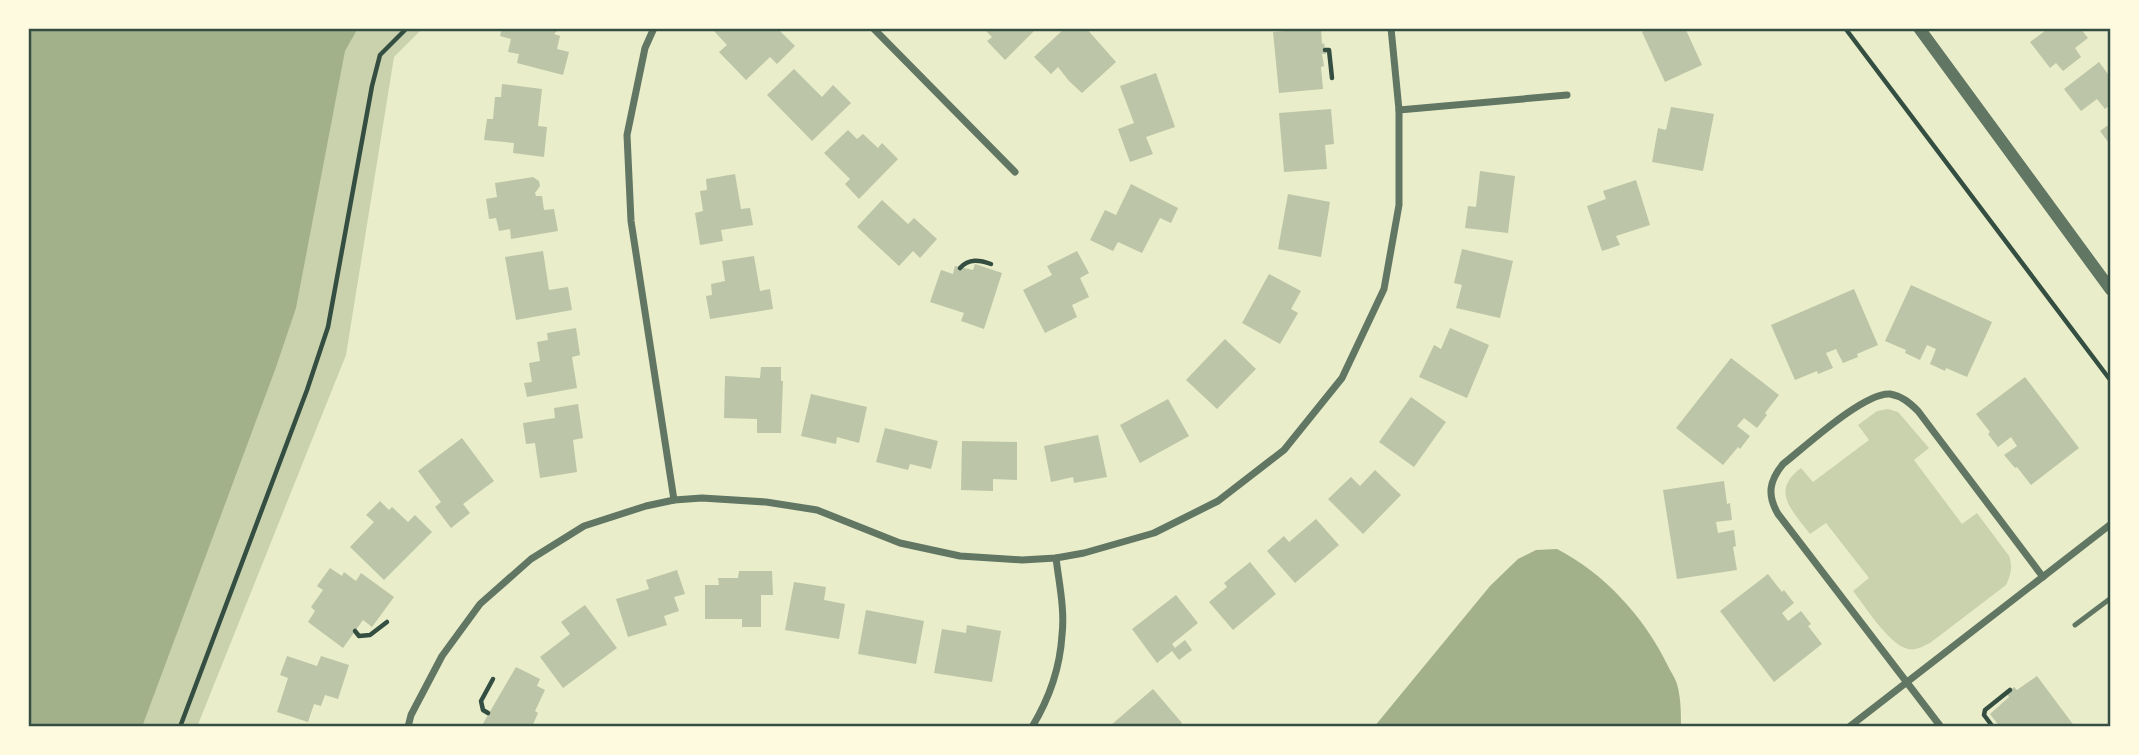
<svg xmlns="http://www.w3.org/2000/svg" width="2139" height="755" font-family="'PT Sans',sans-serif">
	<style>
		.green { fill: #cad2ad }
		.water { fill: #a3b18a }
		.building { fill: #bcc5a7 }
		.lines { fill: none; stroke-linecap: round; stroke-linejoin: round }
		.path { stroke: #344e41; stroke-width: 4.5 }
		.service { stroke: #617663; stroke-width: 5 }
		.minor { stroke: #617663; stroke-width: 7 }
		.tertiary { stroke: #617663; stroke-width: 12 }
		.neatline { fill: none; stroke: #344e41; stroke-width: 2.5 }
	</style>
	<rect width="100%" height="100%" fill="#e9edc9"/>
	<g class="green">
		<polygon points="28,28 423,28 394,57 346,355 197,727 28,727"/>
		<path d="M1888,409L1898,412L1929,448L1914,460L1962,524L1977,513L2009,556C2013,567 2011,574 2006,585L1930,643C1923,646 1916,651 1908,649C1889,645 1865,606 1853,591L1869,578L1826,523L1810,534C1792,510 1770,491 1801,468L1813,482L1869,440L1858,425L1877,411Z"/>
	</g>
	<g class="water">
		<polygon points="28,28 358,28 345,51 296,308 275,370 142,727 28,727"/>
		<path d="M1557,549C1604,573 1644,617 1667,664C1670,671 1675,677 1677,684C1681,698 1681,713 1681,727H1374L1490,586L1518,559L1536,550Z"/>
	</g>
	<g class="building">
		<polygon points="502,28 560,28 554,34 560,36 557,49 569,52 563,75 517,63 519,54 508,52 511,39 500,36"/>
		<polygon points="717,28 777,28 795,46 777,64 770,57 746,80 719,52 727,45 714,31"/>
		<polygon points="985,28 1037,28 1005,60 987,41 992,37 984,29"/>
		<polygon points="1065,28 1086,28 1116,62 1082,93 1069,81 1058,67 1051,74 1034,57"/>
		<polygon points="1321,28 1322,44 1324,43 1326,54 1322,54 1324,66 1321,67 1323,89 1279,93 1273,32"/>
		<polygon points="1650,28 1685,28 1702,65 1665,82 1642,32"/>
		<polygon points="2049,28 2080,28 2088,38 2075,48 2081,57 2063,71 2056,63 2050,68 2030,42"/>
		<polygon points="2099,62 2111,78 2111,104 2105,109 2097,99 2081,111 2064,89"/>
		<polygon points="794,69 822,97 833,85 851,103 812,141 767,95"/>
		<polygon points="1156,73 1175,127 1146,137 1153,154 1130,162 1118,129 1134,123 1120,86"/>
		<polygon points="502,84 542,89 538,126 547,127 544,157 513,153 514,143 484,140 487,119 493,119 495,97 501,97"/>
		<polygon points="1671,107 1714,114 1703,171 1652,162 1658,128 1666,130"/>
		<polygon points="1331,109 1334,144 1325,145 1327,169 1284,172 1279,113"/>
		<polygon points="2111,123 2111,146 2100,131"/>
		<polygon points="848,130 857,139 863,134 878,148 882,143 898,159 859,199 845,184 850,179 824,153"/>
		<polygon points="1480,171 1515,176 1508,233 1465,228 1468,206 1476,207"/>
		<polygon points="735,174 741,209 750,208 753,225 721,230 723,241 700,245 695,213 703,211 700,191 707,190 706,179"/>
		<polygon points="533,177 539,181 540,186 535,193 536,196 542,196 544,210 554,209 558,231 511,239 510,229 499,231 496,218 489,219 486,199 497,197 495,183"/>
		<polygon points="1636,180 1650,225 1616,236 1620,245 1602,251 1587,206 1606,199 1603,191"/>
		<polygon points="1131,184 1178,208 1171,223 1160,218 1142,253 1118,242 1113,251 1090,240 1105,210 1116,215"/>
		<polygon points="1288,194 1330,202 1321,257 1278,249"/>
		<polygon points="882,200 908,224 914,218 937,239 920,258 913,251 899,266 857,227"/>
		<polygon points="1462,249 1513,261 1500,318 1456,308 1462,285 1454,283"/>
		<polygon points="543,251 549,290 568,287 572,310 516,320 505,257"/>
		<polygon points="1077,251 1089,273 1080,278 1089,297 1072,305 1077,317 1045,333 1023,290 1052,275 1047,266"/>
		<polygon points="754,256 760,291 770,289 773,309 710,319 706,296 712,295 711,284 725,281 722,261"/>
		<polygon points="975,264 1002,273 984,329 961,321 964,313 930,302 941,270 953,274 955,266 973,270"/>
		<polygon points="1269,274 1301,291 1291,309 1298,313 1280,344 1242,323"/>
		<polygon points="1911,285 1992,322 1967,377 1946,368 1945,371 1930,364 1936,349 1927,345 1920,360 1905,353 1906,350 1885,341"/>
		<polygon points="1854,289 1878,345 1857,354 1858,357 1843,363 1836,349 1826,353 1833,368 1818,374 1817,371 1795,380 1771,325"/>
		<polygon points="576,328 580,355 572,357 577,388 527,397 524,383 532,382 529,363 540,361 537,342 548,340 547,333"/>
		<polygon points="1450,328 1489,345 1467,398 1419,377 1434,345 1441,349"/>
		<polygon points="1225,339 1256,369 1217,409 1186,380"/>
		<polygon points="1731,358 1779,395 1765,413 1767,415 1757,428 1744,418 1737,426 1750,436 1740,449 1738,447 1723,465 1676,428"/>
		<polygon points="761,367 781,367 781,381 783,381 781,433 757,433 757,419 724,418 725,376 760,378"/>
		<polygon points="2025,377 2079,448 2031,485 2017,467 2015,468 2004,455 2017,446 2011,437 1998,447 1988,434 1990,432 1976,414"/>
		<polygon points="811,394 867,407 859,443 837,437 836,444 801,436"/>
		<polygon points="1411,397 1446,422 1414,467 1379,442"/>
		<polygon points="1168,399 1189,436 1140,463 1120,425"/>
		<polygon points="578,404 583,438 573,440 577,472 540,478 535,443 526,444 523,423 555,418 554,408"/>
		<polygon points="885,428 938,441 931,469 910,464 908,470 876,462"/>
		<polygon points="1098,435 1107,477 1074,483 1073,477 1051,482 1044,446"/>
		<polygon points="462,438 494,481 463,504 470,513 451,528 435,507 441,502 418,471"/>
		<polygon points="962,441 1017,442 1017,480 993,479 993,491 961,490"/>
		<polygon points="1375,470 1401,495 1363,534 1328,499 1351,477 1360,486"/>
		<polygon points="1724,481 1727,504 1730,503 1732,520 1716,522 1718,533 1734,530 1736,546 1733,547 1737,570 1677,579 1663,490"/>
		<polygon points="380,501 389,510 392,507 408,522 415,515 432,532 384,580 350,547 374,522 366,515"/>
		<polygon points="1316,519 1339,545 1295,583 1267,551 1284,536 1289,542"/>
		<polygon points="1250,562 1276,594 1233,630 1209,602 1227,587 1224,583"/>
		<polygon points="330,568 342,576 344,572 356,581 361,573 394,597 372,627 363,620 343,648 308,622 315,611 311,607 323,590 317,586"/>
		<polygon points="677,570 685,594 674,597 679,611 664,616 667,625 628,637 616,599 649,589 646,580"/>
		<polygon points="739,571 772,571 773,595 761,595 761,627 742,627 742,619 705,619 705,585 719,585 718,578 738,578"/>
		<polygon points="1768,574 1782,592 1784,590 1794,603 1782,613 1788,621 1801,611 1811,624 1808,626 1822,644 1774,682 1720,611"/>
		<polygon points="794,582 826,587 824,600 845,604 839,639 785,630"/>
		<polygon points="1176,595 1198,623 1172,644 1175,648 1185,640 1192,650 1179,660 1172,651 1157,663 1132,629"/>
		<polygon points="585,605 617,648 563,688 540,657 570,634 561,622"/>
		<polygon points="866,610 924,621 916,664 858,654"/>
		<polygon points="967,625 1001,631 992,682 934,673 942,629 966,633"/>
		<polygon points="287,656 317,666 321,656 349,665 338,699 325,695 321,706 314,704 308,722 277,712 288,678 280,675"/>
		<polygon points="516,667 540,679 537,686 545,690 535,711 538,713 532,727 481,727"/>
		<polygon points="2037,676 2075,727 2000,727 1990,714 2009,697 2006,693 2014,687 2017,690"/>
		<polygon points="1153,689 1182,723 1177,727 1113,727 1111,725"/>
	</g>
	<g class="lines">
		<g class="path">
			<polyline points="1845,28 2111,381"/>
			<polyline points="1325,50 1329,50 1332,78"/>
			<path d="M960,268C969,258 980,260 991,264"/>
			<polyline points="355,631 359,636 370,635 387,622"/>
			<polyline points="488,713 483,710 481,701 493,679"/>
			<polyline points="180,727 307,390 328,327 372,86 380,55 407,28"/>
			<polyline points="1993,727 1984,715 1985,710 2010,690"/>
		</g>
		<polyline class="service" points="2075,625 2111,598"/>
		<g class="minor">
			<polyline points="654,28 645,48 627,135 631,221 674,500"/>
			<polyline points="873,28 1015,172"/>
			<polyline points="1399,110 1567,95"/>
			<polyline points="408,727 411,715 442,656 480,604 531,559 584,526 646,506 674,500 702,498 766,502 817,510 900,543 960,556 1022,560 1056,558 1084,553 1154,533 1218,501 1284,450 1342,378 1384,289 1399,205 1399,110 1391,28"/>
			<path d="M1032,727C1049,699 1060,668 1062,635C1065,610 1059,583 1056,558"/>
			<polyline points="1849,727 2111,524"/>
			<path d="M1941,727L1778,514C1767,495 1769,481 1783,464C1805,447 1864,392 1890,394C1902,396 1910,403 1918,411L2043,577"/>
		</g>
		<polyline class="tertiary" points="1919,28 2111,290"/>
	</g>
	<rect width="2139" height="755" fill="none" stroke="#fefae0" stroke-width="60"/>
	<rect x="30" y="30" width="2079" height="695" class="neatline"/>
</svg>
